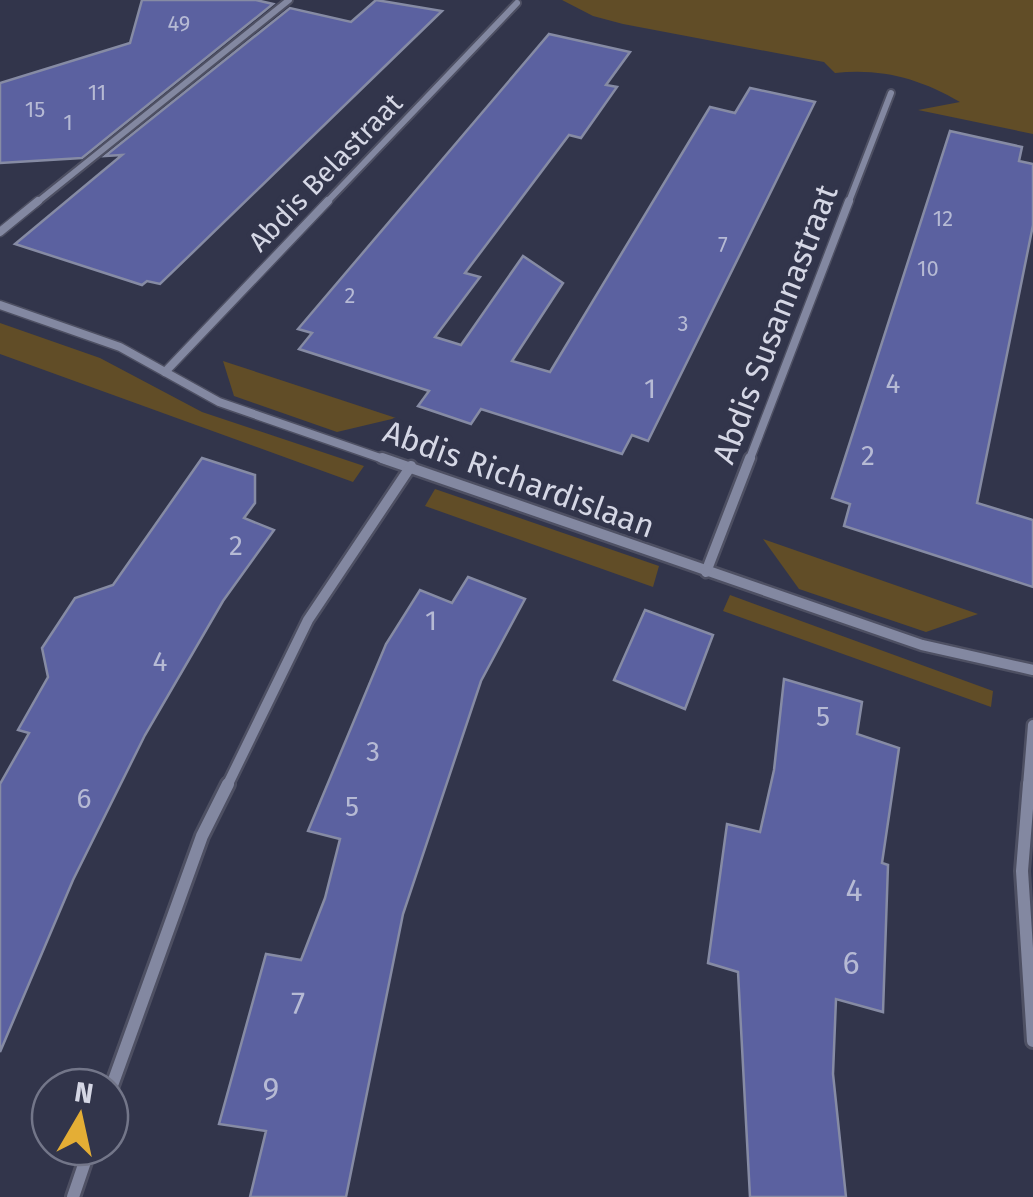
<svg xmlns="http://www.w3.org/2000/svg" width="1033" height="1197" font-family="'Fira Sans',sans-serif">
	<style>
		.green { fill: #614d27 }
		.building { fill: #5b61a0; stroke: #868ba4; stroke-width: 2.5 }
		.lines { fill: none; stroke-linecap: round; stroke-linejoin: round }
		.minor-far3-casing { stroke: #4e5063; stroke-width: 10 }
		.minor-far2-casing { stroke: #4e5063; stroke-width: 11 }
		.minor-far1-casing { stroke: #4e5063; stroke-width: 15 }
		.minor-casing { stroke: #4e5063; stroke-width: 18 }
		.minor-far3 { stroke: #8388a1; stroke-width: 6 }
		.minor-far2 { stroke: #8388a1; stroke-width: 8 }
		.minor-far1 { stroke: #8388a1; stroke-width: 10 }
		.minor { stroke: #8388a1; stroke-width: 12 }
		.labels { text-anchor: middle; stroke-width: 9; stroke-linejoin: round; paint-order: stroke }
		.far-number-label { font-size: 22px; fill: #b6bad4 }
		.far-street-label { font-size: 28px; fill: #d5d7e5; stroke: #32354b }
		.number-label { font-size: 28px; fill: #b6bad4 }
		.street-label { font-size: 32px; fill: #d5d7e5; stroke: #32354b }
		.near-number-label { font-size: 32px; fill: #b6bad4 }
	</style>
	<rect width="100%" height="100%" fill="#32354b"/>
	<g class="green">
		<path d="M562,0H1033V134L918,110L960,102C920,79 883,68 835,73L824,62L623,24L593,16Z"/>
		<polygon points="0,323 100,358 202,412 364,466 353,482 0,354"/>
		<polygon points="223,361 396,418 337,432 234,396"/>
		<polygon points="435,489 659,566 653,587 425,506"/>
		<polygon points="763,539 978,614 926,632 799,589"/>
		<polygon points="730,595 993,691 991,707 723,611"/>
	</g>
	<g class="building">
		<polygon points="142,0 256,0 273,4 82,158 0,163 0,83 130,43"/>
		<polygon points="376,0 442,11 160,284 147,281 142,285 15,244 122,155 105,156 290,8 351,22"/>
		<polygon points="549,34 630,52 606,85 617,87 581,138 569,135 465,273 480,277 435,337 461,345 523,256 563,283 512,361 550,372 710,107 735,113 750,88 815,102 648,441 632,435 622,454 481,409 471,424 418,406 429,391 299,349 312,333 298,329"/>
		<polygon points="950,131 1022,147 1019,161 1033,164 1033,225 977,503 1033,520 1033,587 844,526 850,504 832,498"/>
		<polygon points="202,458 255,475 255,503 244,518 274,530 223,601 145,735 73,880 0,1052 0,784 29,733 18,730 48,677 42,648 75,598 113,585"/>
		<polygon points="468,577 525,599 481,681 403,914 346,1197 250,1197 266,1131 219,1124 266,954 301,960 325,898 340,839 308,831 386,644 420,590 452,603"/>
		<polygon points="645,610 713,635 685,709 614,680"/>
		<polygon points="784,679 862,702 857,734 899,748 882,863 888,865 883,1012 836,999 833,1074 846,1197 750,1197 738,972 708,963 727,824 760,832 774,770"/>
	</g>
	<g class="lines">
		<g class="minor-far3-casing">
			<g id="minor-far3">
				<polyline points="35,204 289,0"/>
				<polyline points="325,204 517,3"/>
				<polyline points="848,204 891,93"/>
			</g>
		</g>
		<g class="minor-far2-casing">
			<g id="minor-far2">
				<polyline points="0,232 38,201"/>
				<polyline points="0,305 120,347 219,402 389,461"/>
				<polyline points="165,372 328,201"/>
				<polyline points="749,461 849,201"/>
			</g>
		</g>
		<g class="minor-far1-casing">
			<g id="minor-far1">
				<polyline points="382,458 922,645 1033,670"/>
				<polyline points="706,572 750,458"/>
				<polyline points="227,786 308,620 411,466"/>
				<polyline points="1028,786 1033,725"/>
			</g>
		</g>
		<g class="minor-casing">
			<g id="minor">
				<polyline points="1029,784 1022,871 1033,1041"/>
				<polyline points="110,1091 202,836 228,784"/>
				<polyline points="73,1197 90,1147"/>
			</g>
		</g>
		<use href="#minor-far3" class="minor-far3"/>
		<use href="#minor-far2" class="minor-far2"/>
		<use href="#minor-far1" class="minor-far1"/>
		<use href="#minor" class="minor"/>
	</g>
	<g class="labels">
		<g class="far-number-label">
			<text x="179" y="31">49</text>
			<text x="97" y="100">11</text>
			<text x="35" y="117">15</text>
			<text x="68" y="130">1</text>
			<text x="943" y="226">12</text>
			<text x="723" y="252">7</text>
			<text x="928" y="276">10</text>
			<text x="350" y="303">2</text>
			<text x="683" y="331">3</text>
		</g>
		<g class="far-street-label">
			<text transform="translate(325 172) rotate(-46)" y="10">Abdis Belastraat</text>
		</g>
		<g class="number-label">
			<text x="893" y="393">4</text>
			<text x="650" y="398">1</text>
			<text x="868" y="465">2</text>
			<text x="236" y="555">2</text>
			<text x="431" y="630">1</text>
			<text x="160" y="671">4</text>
			<text x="823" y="726">5</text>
			<text x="373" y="761">3</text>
			<text x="84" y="808">6</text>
			<text x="352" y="816">5</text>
		</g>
		<g class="street-label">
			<text transform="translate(775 324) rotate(-69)" y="11">Abdis Susannastraat</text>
			<text transform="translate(519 479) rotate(20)" y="11">Abdis Richardislaan</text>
		</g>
		<g class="near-number-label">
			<text x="854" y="901">4</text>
			<text x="851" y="974">6</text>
			<text x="298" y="1014">7</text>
			<text x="271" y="1100">9</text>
		</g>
	</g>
	<g transform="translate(80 1117) rotate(9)"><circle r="48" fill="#32354b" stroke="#737689" stroke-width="2.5"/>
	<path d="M0-8L18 38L0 25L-18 38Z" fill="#e4ae35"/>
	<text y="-15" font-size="28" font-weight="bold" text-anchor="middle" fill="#d5d7e5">N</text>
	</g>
</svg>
